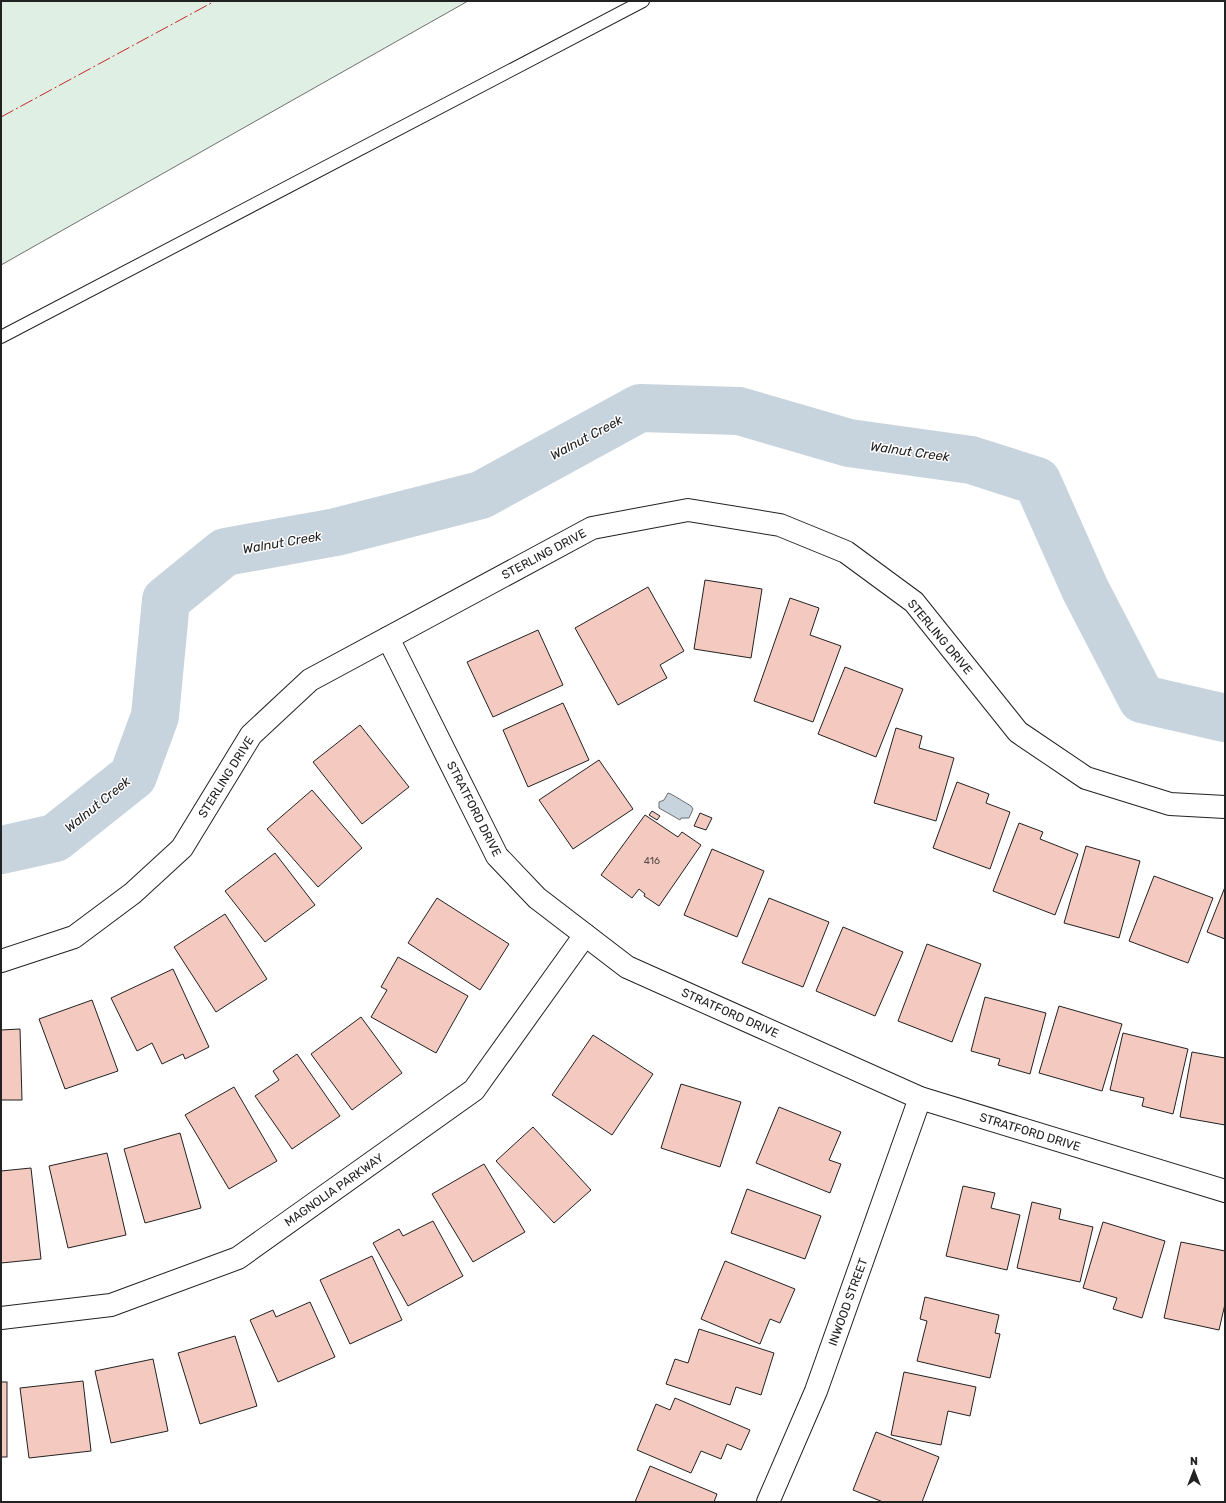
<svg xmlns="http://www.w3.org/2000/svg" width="1226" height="1503" font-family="Rubik,sans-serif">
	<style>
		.green { fill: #e0efe3; stroke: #6f6f6f }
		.water { fill: #c7d3dd; stroke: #6f6f6f }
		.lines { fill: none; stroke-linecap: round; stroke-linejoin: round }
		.river { stroke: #c7d3dd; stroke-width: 48 }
		.building { fill: #f3c9c0; stroke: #222 }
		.service-casing { stroke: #222; stroke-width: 14 }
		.minor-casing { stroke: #222; stroke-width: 24 }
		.service { stroke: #fff; stroke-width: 12 }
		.minor { stroke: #fff; stroke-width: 22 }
		.power { stroke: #c62828; stroke-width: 1; stroke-dasharray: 14 3 2 3; stroke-linecap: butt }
		.labels { text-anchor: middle; stroke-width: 3; stroke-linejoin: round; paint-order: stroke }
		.number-label { font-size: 10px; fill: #564c4a }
		.street-label { font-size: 12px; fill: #222; stroke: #fff }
		.water-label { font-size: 13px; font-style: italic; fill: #222; stroke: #fff }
	</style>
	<rect width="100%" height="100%" fill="#fff"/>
	<polygon class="green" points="1,1 468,1 1,265"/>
	<polygon class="water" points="668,793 671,794 691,806 693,809 689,818 681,818 680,820 659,808 659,802 664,800"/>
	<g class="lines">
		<polyline class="river" points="1,850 55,838 133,776 155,716 166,600 225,552 336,532 481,495 640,408 739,411 849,443 971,460 1037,481 1085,589 1142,699 1225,718"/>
	</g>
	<g class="building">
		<polygon points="705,580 762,589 751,658 694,649"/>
		<polygon points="648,587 684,651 660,665 667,678 618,705 575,628"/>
		<polygon points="790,598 819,608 810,635 841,646 813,722 754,701"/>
		<polygon points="538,630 563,685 493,717 467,662"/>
		<polygon points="845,667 903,689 876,757 818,734"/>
		<polygon points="563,703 589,760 528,787 503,730"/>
		<polygon points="360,725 409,787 362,824 313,762"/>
		<polygon points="896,728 922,736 919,748 954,758 936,821 874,803"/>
		<polygon points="599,760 633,809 573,849 539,800"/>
		<polygon points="957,782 989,794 986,803 1010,812 990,869 933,848"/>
		<polygon points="312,790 362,848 318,887 267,829"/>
		<polygon points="652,811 660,816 657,820 649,815"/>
		<polygon points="700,813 712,818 706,830 694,826"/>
		<polygon points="645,815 678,837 682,832 701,845 659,906 644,896 645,894 639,889 632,898 601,875"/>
		<polygon points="1019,823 1043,832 1040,839 1078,854 1055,915 993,891"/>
		<polygon points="1086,846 1140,861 1119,938 1064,923"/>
		<polygon points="712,849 764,871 737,937 684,915"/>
		<polygon points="275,853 315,905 265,942 225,891"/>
		<polygon points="1154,876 1213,898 1188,963 1129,941"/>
		<polygon points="1225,887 1225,939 1207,932"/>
		<polygon points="437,898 509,944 480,990 408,943"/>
		<polygon points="769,898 829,922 803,987 742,963"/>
		<polygon points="225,914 267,979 216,1012 174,947"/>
		<polygon points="843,927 903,952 875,1016 816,991"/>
		<polygon points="927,944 981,964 952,1042 898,1021"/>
		<polygon points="398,957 468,996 436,1053 371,1017 387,990 381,987"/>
		<polygon points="173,969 209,1047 185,1059 183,1054 162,1064 152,1043 137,1051 111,998"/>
		<polygon points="985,997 1046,1013 1030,1074 998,1065 1000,1059 971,1051"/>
		<polygon points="92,1000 118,1071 65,1089 39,1019"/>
		<polygon points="1059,1006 1122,1024 1102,1091 1039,1073"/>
		<polygon points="361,1017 402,1073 352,1110 311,1054"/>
		<polygon points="20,1029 22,1100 1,1100 1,1030"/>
		<polygon points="1123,1033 1188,1049 1173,1114 1142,1106 1144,1098 1110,1090"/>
		<polygon points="593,1035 653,1074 612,1135 552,1095"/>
		<polygon points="1192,1052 1225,1058 1225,1125 1180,1117"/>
		<polygon points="297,1054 340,1116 292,1149 255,1096 279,1080 273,1071"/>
		<polygon points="681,1084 741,1102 720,1167 661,1148"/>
		<polygon points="234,1087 277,1161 229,1189 185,1115"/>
		<polygon points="779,1107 841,1132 829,1160 841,1164 830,1193 756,1163"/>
		<polygon points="533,1127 591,1190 554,1223 496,1161"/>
		<polygon points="180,1133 201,1208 145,1223 124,1149"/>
		<polygon points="107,1153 126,1235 68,1248 49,1166"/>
		<polygon points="484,1164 525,1232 473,1262 432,1194"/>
		<polygon points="31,1168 41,1259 1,1263 1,1171"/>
		<polygon points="963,1186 995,1193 991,1208 1020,1215 1007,1270 946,1256"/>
		<polygon points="747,1189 821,1216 805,1259 731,1233"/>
		<polygon points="1032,1202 1061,1209 1059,1219 1093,1227 1080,1282 1017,1268"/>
		<polygon points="433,1221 463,1276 408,1306 373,1243 399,1229 403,1236"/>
		<polygon points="1103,1222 1165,1241 1142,1318 1113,1309 1117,1298 1083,1288"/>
		<polygon points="1181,1242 1225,1251 1225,1304 1219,1330 1164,1318"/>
		<polygon points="372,1256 402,1320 350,1344 320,1280"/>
		<polygon points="725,1261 795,1289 780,1323 770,1319 760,1344 701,1319"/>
		<polygon points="925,1297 999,1315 995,1333 1000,1334 990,1378 917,1361 927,1321 920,1319"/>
		<polygon points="310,1302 335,1357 278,1382 250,1320 273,1310 276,1317"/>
		<polygon points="699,1329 774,1353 761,1395 736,1387 730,1405 666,1384 675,1359 688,1363"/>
		<polygon points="235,1336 257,1406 200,1424 178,1353"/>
		<polygon points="153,1359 168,1431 111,1443 95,1371"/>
		<polygon points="904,1372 976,1387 970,1416 948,1411 941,1445 891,1435"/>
		<polygon points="83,1381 91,1451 29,1458 20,1388"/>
		<rect x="1" y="1382" width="6" height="75"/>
		<polygon points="675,1398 750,1430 741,1450 727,1444 721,1459 701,1451 691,1473 637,1450 656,1404 670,1410"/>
		<polygon points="876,1432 939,1457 922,1502 883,1502 853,1490"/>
		<polygon points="650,1466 717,1494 714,1502 635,1502"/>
	</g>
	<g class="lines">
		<g class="service-casing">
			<polyline id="service" points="1,337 643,1"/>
		</g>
		<g class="minor-casing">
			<g id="minor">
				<polyline points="388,638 497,856 537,898 627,967 920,1098 1225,1191"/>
				<polyline points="1,961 74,937 133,893 182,848 251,735 310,680 592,528 688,510 780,525 846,552 914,602 1018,732 1086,778 1170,804 1225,807"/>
				<polyline points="1,1318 111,1305 238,1258 474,1090 585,935"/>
				<polyline points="768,1502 816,1391 920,1098"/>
			</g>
		</g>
		<use href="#service" class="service"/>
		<use href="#minor" class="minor"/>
		<polyline class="power" points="1,117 215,1"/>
	</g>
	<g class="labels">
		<g class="number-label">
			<text x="652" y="864">416</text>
		</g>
		<g class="street-label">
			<text transform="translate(544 554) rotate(-28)" y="4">STERLING DRIVE</text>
			<text transform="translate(940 637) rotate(50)" y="4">STERLING DRIVE</text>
			<text transform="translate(226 777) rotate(-58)" y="4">STERLING DRIVE</text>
			<text transform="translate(474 809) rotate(63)" y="4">STRATFORD DRIVE</text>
			<text transform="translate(730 1013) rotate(24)" y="4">STRATFORD DRIVE</text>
			<text transform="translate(1030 1132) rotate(17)" y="4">STRATFORD DRIVE</text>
			<text transform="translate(334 1190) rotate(-35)" y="4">MAGNOLIA PARKWAY</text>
			<text transform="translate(848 1302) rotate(-70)" y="4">INWOOD STREET</text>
		</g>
		<g class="water-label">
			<text transform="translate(586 437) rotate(-28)" y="5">Walnut Creek</text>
			<text transform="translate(910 451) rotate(8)" y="5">Walnut Creek</text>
			<text transform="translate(282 542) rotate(-10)" y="5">Walnut Creek</text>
			<text transform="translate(97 804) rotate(-39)" y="5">Walnut Creek</text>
		</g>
	</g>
	<rect width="1226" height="1503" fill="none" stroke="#222222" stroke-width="4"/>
	<g transform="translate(1194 1471)" stroke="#ffffff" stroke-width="3" paint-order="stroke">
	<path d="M0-3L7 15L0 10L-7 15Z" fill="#222222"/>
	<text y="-6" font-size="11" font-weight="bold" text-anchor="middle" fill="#222222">N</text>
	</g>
</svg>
